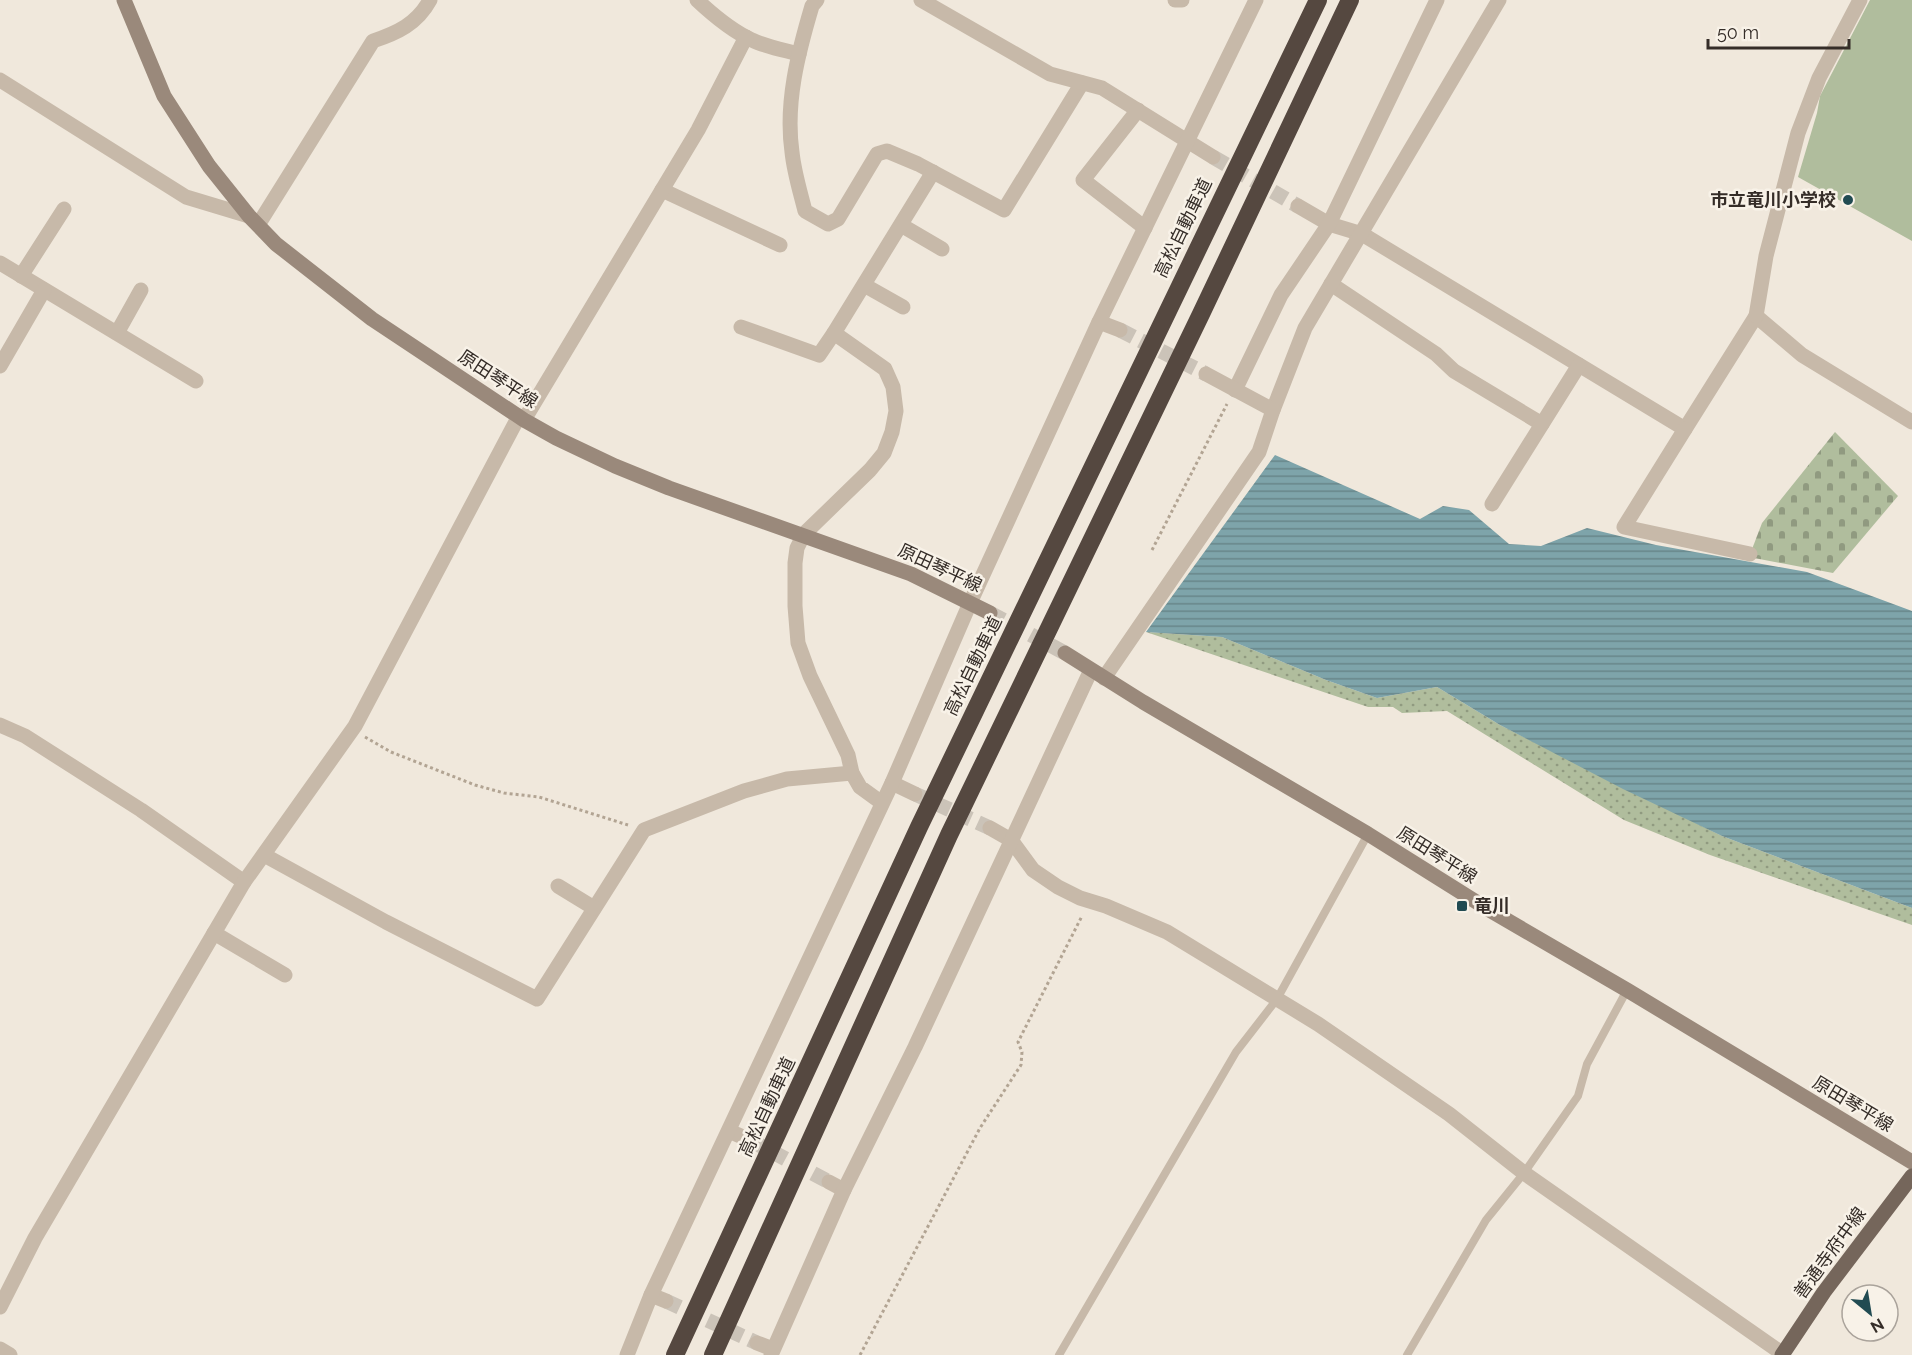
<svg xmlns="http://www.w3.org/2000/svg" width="1912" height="1355" font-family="Raleway,'Noto Sans JP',sans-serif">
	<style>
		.grass { fill: url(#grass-dots) }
		.cemetery { fill: url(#cemetery-stones) }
		.pitch { fill: #b0bd9d }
		.water { fill: url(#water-rules) }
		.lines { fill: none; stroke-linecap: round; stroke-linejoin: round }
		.minor-tunnel { stroke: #cbc3b8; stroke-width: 15; stroke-dasharray: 15 8; stroke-linecap: butt }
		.secondary-tunnel { stroke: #cbc3b8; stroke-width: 15; stroke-dasharray: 15 8; stroke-linecap: butt }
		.path { stroke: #b2a493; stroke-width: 3; stroke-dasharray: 3 3; stroke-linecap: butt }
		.service { stroke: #c7b9a9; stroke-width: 8 }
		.minor { stroke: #c7b9a9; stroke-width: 15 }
		.secondary { stroke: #9a897b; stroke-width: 15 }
		.primary { stroke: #75665b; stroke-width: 15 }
		.motorway { stroke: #554840; stroke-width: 18 }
		.poi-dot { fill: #214b52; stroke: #f8f2e8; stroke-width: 2 }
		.labels { text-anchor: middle; stroke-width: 5; stroke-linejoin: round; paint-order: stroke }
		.poi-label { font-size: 18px; font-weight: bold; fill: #352d28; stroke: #f8f2e8; text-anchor: end }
		.street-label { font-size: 18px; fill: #352d28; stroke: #f8f2e8 }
	</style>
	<defs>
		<pattern id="grass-dots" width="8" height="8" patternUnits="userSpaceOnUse" patternTransform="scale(1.5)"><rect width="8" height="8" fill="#b0bd9d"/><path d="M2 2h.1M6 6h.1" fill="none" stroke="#909a80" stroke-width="1.8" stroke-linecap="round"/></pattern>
		<pattern id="cemetery-stones" width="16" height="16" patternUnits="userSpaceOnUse" patternTransform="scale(1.5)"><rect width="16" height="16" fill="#b0bd9d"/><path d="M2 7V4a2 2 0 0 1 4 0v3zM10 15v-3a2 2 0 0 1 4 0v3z" fill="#909a80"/></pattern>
		<pattern id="water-rules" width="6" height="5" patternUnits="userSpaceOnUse" patternTransform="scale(1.5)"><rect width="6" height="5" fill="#7ea4aa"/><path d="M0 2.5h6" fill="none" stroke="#68868a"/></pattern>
	</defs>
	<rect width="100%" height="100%" fill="#f0e8dc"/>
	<polygon class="grass" points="1146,632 1222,637 1326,680 1377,698 1437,687 1500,725 1722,836 1912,908 1912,925 1710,855 1624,820 1447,711 1402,713 1393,707 1368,707"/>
	<polygon class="cemetery" points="1835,432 1898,496 1833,573 1749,557 1762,523"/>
	<polygon class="pitch" points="1870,0 1912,0 1912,241 1798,177 1817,113 1820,96"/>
	<polygon class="water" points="1275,455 1420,519 1443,506 1469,510 1509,544 1541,546 1587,528 1656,545 1807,572 1912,611 1912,908 1722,836 1623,789 1500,725 1437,687 1377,698 1326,680 1222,637 1146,632"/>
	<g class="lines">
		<g class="minor-tunnel">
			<polyline points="1213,157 1298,206"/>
			<polyline points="1120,330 1206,374"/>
			<polyline points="915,794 990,828"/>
			<polyline points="752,1141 829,1182"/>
			<polyline points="666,1301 757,1343"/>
		</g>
		<polyline class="secondary-tunnel" points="990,613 1065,653"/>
		<g class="path">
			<polyline points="1152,550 1227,404"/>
			<polyline points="365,737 391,752 475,785 504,793 539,797 628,825"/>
			<polyline points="860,1355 980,1128 1021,1065 1022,1052 1018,1042 1082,916"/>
		</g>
		<g class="service">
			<polyline points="1059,1355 1236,1052 1277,999 1368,834"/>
			<polyline points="1407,1355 1486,1220 1524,1173 1578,1096 1587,1064 1627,990"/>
		</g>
		<g class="minor">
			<path d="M697,0C713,15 732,31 752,40C766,47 784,50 799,54"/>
			<path d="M817,0L812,6C798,53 785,103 792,152C794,172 800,191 805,211L828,224L838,219L877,154L887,151L918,164L1004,210L1082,83"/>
			<polyline points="921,0 1050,74 1102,88 1213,157"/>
			<polyline points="1175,0 1182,0"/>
			<polyline points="0,80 186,197 249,216"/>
			<polyline points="1138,110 1083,180 1145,228"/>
			<polyline points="662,190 780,245"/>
			<polyline points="1298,206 1329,224 1362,234 1685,429 1756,316 1802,355 1912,422"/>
			<path d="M258,225L373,41C397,33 417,24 430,0"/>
			<polyline points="901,225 942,249"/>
			<polyline points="0,263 196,381"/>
			<polyline points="21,276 64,209"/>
			<polyline points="1331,284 1436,354 1454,371 1542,424"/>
			<polyline points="864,285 903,307"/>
			<polyline points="1756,316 1766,256 1798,133 1819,78 1860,0"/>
			<polyline points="1099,322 1120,330"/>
			<polyline points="741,327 819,355 834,333"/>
			<polyline points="117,333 141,290"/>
			<polyline points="0,366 44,290"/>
			<polyline points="1235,390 1281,295 1329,224 1437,0"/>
			<polyline points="1273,410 1305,328 1499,0"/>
			<polyline points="524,420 698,130 746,37"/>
			<polyline points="1685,429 1624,527 1750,554"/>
			<polyline points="1492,504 1579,365"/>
			<polyline points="1104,678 1259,452 1273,410 1206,374"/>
			<polyline points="0,725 25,736 141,810 244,882"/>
			<polyline points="892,783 915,794"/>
			<polyline points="882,803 860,787 852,773 848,755 810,676 798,643 795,606 795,563 797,548 804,534 870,470 884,453 892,432 896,411 893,387 885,369 834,333 933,172"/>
			<polyline points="990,828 1011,840 1033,870 1058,887 1080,898 1106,906 1167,932 1318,1024 1449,1114 1524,1173 1783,1354"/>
			<polyline points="264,855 386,922 537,999 644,830 744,791 787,779 852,773"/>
			<polyline points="558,886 594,908"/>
			<polyline points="214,933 285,975"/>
			<polyline points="729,1131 752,1141"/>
			<polyline points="829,1182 844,1190"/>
			<polyline points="651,1295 666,1301"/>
			<polyline points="0,1307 35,1238 244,882 355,726 519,416"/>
			<polyline points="757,1343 773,1349"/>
			<polyline points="0,1349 10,1355"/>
			<polyline points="627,1355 651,1295 892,783 970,603 1099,322 1256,0"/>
			<polyline points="771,1355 844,1190 915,1047 1091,670"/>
		</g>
		<g class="secondary">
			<polyline points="124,0 164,96 209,166 249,216 276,244 372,319 524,420 556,438 615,466 669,488 911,574 990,613"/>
			<polyline points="1065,653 1143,702 1368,834 1486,908 1627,990 1912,1162"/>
		</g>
		<polyline class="primary" points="1782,1355 1824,1292 1912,1176"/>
		<g class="motorway">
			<polyline points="675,1355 919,827 1318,0"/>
			<polyline points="713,1355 949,835 1201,314 1350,0"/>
		</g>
	</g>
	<g class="poi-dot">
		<circle cx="1848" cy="200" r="6"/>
		<rect x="1456" y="900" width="12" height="12" rx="3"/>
	</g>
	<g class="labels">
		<g class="poi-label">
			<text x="1836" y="206">市立竜川小学校</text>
			<text x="1474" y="912" text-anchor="start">竜川</text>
		</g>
		<g class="street-label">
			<text transform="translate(1183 228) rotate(-64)" y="6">高松自動車道</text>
			<text transform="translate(498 379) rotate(33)" y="6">原田琴平線</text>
			<text transform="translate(940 568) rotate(25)" y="6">原田琴平線</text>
			<text transform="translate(973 666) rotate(-64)" y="6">高松自動車道</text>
			<text transform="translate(1437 855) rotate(32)" y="6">原田琴平線</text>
			<text transform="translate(1853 1104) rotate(31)" y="6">原田琴平線</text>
			<text transform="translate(767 1107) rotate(-65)" y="6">高松自動車道</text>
			<text transform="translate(1830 1253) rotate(-54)" y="6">善通寺府中線</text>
		</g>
	</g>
	<g transform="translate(1870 1313) rotate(150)"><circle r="28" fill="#f8f2e8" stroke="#aaa39b" stroke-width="1.5"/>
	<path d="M0-4.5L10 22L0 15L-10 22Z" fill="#214b52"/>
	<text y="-9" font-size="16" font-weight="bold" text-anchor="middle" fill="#352d28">N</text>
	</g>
	<path d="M1708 39v9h141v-9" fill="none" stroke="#352d28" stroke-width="3"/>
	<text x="1717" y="39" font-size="18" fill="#352d28" stroke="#f8f2e8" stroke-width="4.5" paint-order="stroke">50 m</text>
</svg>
